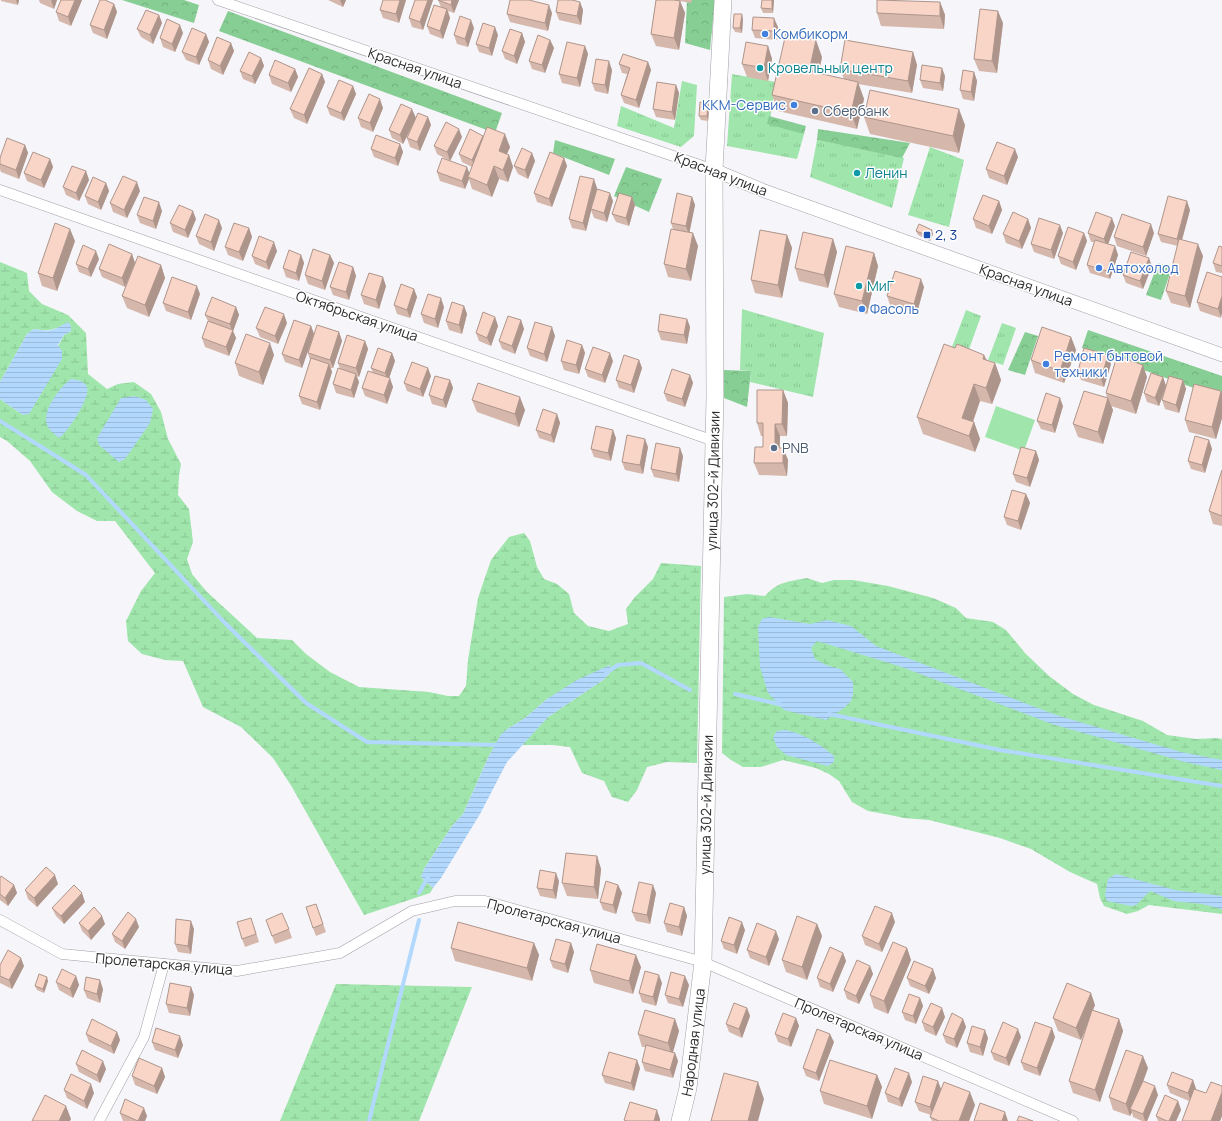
<svg xmlns="http://www.w3.org/2000/svg" width="1222" height="1121" font-family="Manrope,sans-serif">
	<style>
		.grass { fill: url(#grass-tufts) }
		.forest { fill: url(#forest-crowns) }
		.wetland { fill: url(#wetland-marsh) }
		.park { fill: #a0e5ac }
		.water { fill: url(#water-rules) }
		.lines { fill: none; stroke-linecap: round; stroke-linejoin: round }
		.stream { stroke: #b2d9fd; stroke-width: 4 }
		.minor-casing { stroke: #a1a0a5; stroke-width: 11 }
		.tertiary-casing { stroke: #a1a0a5; stroke-width: 14 }
		.primary-casing { stroke: #a1a0a5; stroke-width: 18 }
		.minor { stroke: #fff; stroke-width: 10 }
		.tertiary { stroke: #fff; stroke-width: 13 }
		.primary { stroke: #fff; stroke-width: 17 }
		.wall { fill: #d5b7ab }
		.shaded-wall { fill: #ae958b }
		.building { fill: #f8d5c7; stroke: #ae958b }
		.shop-dot { fill: #3f7fe0; stroke: #fff; stroke-width: 1.5 }
		.culture-dot { fill: #0f9aa8; stroke: #fff; stroke-width: 1.5 }
		.service-dot { fill: #5c6f8a; stroke: #fff; stroke-width: 1.5 }
		.transit-dot { fill: #1a4fb4; stroke: #fff; stroke-width: 1.5 }
		.labels { text-anchor: middle; stroke-width: 3; stroke-linejoin: round; paint-order: stroke }
		.shop-label { font-size: 14px; fill: #366cbe; stroke: #fff; text-anchor: start }
		.street-label { font-size: 14px; fill: #2b2b2d; stroke: #fff }
		.culture-label { font-size: 14px; fill: #0d838f; stroke: #fff; text-anchor: start }
		.service-label { font-size: 14px; fill: #4e5e75; stroke: #fff; text-anchor: start }
		.transit-label { font-size: 14px; fill: #164399; stroke: #fff; text-anchor: start }
	</style>
	<defs>
		<pattern id="grass-tufts" width="24" height="20" patternUnits="userSpaceOnUse"><rect width="24" height="20" fill="#a0e5ac"/><path d="M3 7l-1-3M5 7V3M7 7l1-3M15 17l-1-3M17 17v-4M19 17l1-3" fill="none" stroke="#8ac594"/></pattern>
		<pattern id="forest-crowns" width="20" height="18" patternUnits="userSpaceOnUse"><rect width="20" height="18" fill="#87ce94"/><path d="M2 6a3 3 0 1 1 6 0M12 15a3 3 0 1 1 6 0" fill="none" stroke="#75b180"/></pattern>
		<pattern id="wetland-marsh" width="20" height="14" patternUnits="userSpaceOnUse"><rect width="20" height="14" fill="#a0e5ac"/><path d="M1 5h8M5 5V1M11 12h8M15 12V8" fill="none" stroke="#8ac594"/></pattern>
		<pattern id="water-rules" width="6" height="5" patternUnits="userSpaceOnUse"><rect width="6" height="5" fill="#b2d9fd"/><path d="M0 2.5h6" fill="none" stroke="#99bad9"/></pattern>
	</defs>
	<rect width="100%" height="100%" fill="#f6f5fa"/>
	<g class="grass">
		<polygon points="732,74 776,82 770,120 804,134 797,159 727,146"/>
		<polygon points="682,81 697,85 694,136 681,147 617,126 621,106 674,128"/>
		<polygon points="817,140 904,158 892,208 810,177"/>
		<polygon points="930,147 964,160 949,227 908,215"/>
		<polygon points="742,309 824,333 813,397 750,382 751,371 740,370"/>
		<polygon points="966,310 981,316 968,352 952,347"/>
		<polygon points="1002,323 1016,328 1003,365 988,360"/>
	</g>
	<g class="forest">
		<polygon points="122,0 184,0 199,5 194,23"/>
		<polygon points="687,0 715,0 710,50 685,43"/>
		<polygon points="228,11 502,113 495,133 219,31"/>
		<polygon points="769,116 806,126 804,134 767,124"/>
		<polygon points="818,129 910,143 902,158 817,140"/>
		<polygon points="555,140 615,159 609,175 553,153"/>
		<polygon points="626,167 662,179 649,212 614,196"/>
		<polygon points="1158,263 1172,267 1161,300 1146,295"/>
		<polygon points="1088,330 1222,376 1222,398 1082,348"/>
		<polygon points="1025,332 1038,336 1025,375 1008,370"/>
		<polygon points="723,370 751,371 747,407 724,398"/>
	</g>
	<g class="wetland">
		<path d="M0,262L27,273L29,291L42,304L68,315L86,333L88,374L107,389L118,384L134,382L151,394L161,412L168,439L181,464L179,476L178,495L189,509L193,542L187,559L192,574L206,591L257,638L292,640L306,654L330,672L359,687L429,692L448,696H459L466,686L468,660L478,598L491,560L509,537L524,533L530,541L537,567L544,579L557,584L569,594L574,613L588,626L609,631L628,624L626,609L635,597L653,579L661,563L701,566L697,763L667,762L647,767L637,790L628,802L612,797L604,781L582,773L570,747L552,745H521L548,717L603,680L610,673V665L547,699L525,718L509,728L501,735L488,758L463,814L452,826L424,869L421,877L433,888L430,893L364,915L292,787L273,758L241,727L203,707L183,661L165,660L142,654L128,641L126,621L141,591L155,573L115,521H97L77,511L52,492L30,461L7,441L0,437V399L23,415L64,335L71,331L63,325C53,331 45,331 34,329L27,334L0,382Z"/>
		<path d="M807,578L822,583L834,580H853L888,586L933,598L956,608L966,618L993,622L1006,630L1025,653L1049,676L1073,694L1094,705L1143,721L1167,735L1196,739L1217,738L1222,739V914L1149,905L1138,911L1127,914L1104,906L1100,898L1097,884L1070,872L1031,849L1000,838L929,820L904,818L885,814L868,811L852,802L839,781L829,774L816,768L783,760L761,767H743L731,760L722,753L724,597L747,594L765,596C779,581 787,582 807,578Z"/>
		<polygon points="336,984 472,987 419,1121 280,1121"/>
	</g>
	<polygon class="park" points="996,406 1035,420 1024,451 985,437"/>
	<g class="water">
		<path d="M68,322L71,326V331L64,335L58,345L62,351V359L29,414L23,415L0,399V382L27,334L34,329C52,332 52,331 68,322Z"/>
		<path d="M71,379C77,380 84,380 87,387C91,397 68,432 59,438C56,435 50,431 48,427C40,412 60,387 71,379Z"/>
		<polygon points="135,396 146,400 153,409 150,423 125,459 119,462 99,445 97,438 121,398"/>
		<polygon points="769,617 810,624 827,620 851,626 876,646 1056,715 1181,752 1222,760 1222,770 1185,762 1052,724 899,666 817,641 811,648 815,659 826,665 840,669 853,682 853,694 851,701 844,708 826,720 784,710 768,693 760,667 758,627 762,619"/>
		<polygon points="610,665 610,673 603,680 548,717 507,762 480,814 441,878 433,888 421,877 424,869 452,826 463,814 488,758 501,734 509,728 525,718 547,699 577,680"/>
		<path d="M785,730C803,733 821,745 834,756V762L828,766L786,755L777,747L773,737L777,731Z"/>
		<polygon points="1116,874 1175,890 1222,896 1222,909 1202,904 1174,901 1150,891 1136,905 1131,906 1107,901 1105,895 1108,879"/>
	</g>
	<g class="lines">
		<g class="stream">
			<polyline points="0,421 86,475 224,622 306,703 367,742 500,745"/>
			<polyline points="606,673 618,665 641,663 690,690"/>
			<polyline points="735,694 783,705"/>
			<polyline points="829,714 1000,750 1222,786"/>
			<polyline points="419,893 428,877"/>
			<polyline points="369,1121 419,920"/>
		</g>
		<g class="minor-casing">
			<g id="minor">
				<polyline points="218,0 714,170"/>
				<polyline points="0,190 714,441"/>
				<polyline points="0,920 62,954 237,971 340,953 412,911 455,901 485,901 703,962 1073,1121"/>
				<polyline points="99,1121 144,1037 164,964"/>
			</g>
		</g>
		<g class="tertiary-casing">
			<polyline id="tertiary" points="714,170 762,190 1222,355"/>
		</g>
		<g class="primary-casing">
			<g id="primary">
				<path id="s1" d="M680,1121L688,1088L703,962L715,396L714,170L723,0"/>
			</g>
		</g>
		<use href="#minor" class="minor"/>
		<use href="#tertiary" class="tertiary"/>
		<use href="#primary" class="primary"/>
	</g>
	<g class="wall">
		<polygon points="1,0 19,0 18,5 1,1"/>
		<polygon points="39,0 57,0 54,9 40,3"/>
		<polygon points="82,0 71,26 59,21 56,12"/>
		<polygon points="328,0 346,0 343,7"/>
		<polygon points="406,0 399,23 383,18 380,10"/>
		<polygon points="415,0 433,0 423,30 412,27 409,18"/>
		<polygon points="438,0 459,0 454,13 448,11 450,18 443,39 430,34 427,26 441,7"/>
		<polygon points="656,0 692,0 691,3 680,1 685,13 679,50 656,46 651,34"/>
		<polygon points="774,0 773,13 763,13 761,8"/>
		<polygon points="580,2 583,10 581,25 559,20 556,12"/>
		<polygon points="940,2 945,15 944,29 881,26 877,13"/>
		<polygon points="114,4 117,12 107,39 93,33 90,25"/>
		<polygon points="552,13 548,31 510,22 507,14"/>
		<polygon points="159,15 162,23 153,44 141,37 137,29"/>
		<polygon points="743,19 742,33 735,32 733,28"/>
		<polygon points="1003,23 997,73 979,71 974,59"/>
		<polygon points="778,27 777,40 755,38 752,30"/>
		<polygon points="474,28 468,47 457,44 454,35"/>
		<polygon points="183,33 175,52 163,47 160,38"/>
		<polygon points="522,33 525,42 517,64 505,59 502,51"/>
		<polygon points="206,34 209,42 199,65 186,60 182,52"/>
		<polygon points="498,35 492,56 479,52 476,44"/>
		<polygon points="550,40 554,48 545,73 532,69 529,61"/>
		<polygon points="231,43 234,51 223,75 211,69 208,60"/>
		<polygon points="585,46 588,54 580,87 562,83 559,74"/>
		<polygon points="768,46 772,59 768,81 747,77 742,64"/>
		<polygon points="913,52 917,65 912,93 858,84 864,99 857,129 778,111 772,95 822,57 819,73 844,79 840,69"/>
		<polygon points="261,58 264,66 255,84 243,79 240,71"/>
		<polygon points="648,62 651,70 639,108 624,103 621,95 627,74 622,73 619,64"/>
		<polygon points="295,69 298,77 291,92 272,84 269,75"/>
		<polygon points="612,70 608,94 595,91 592,83"/>
		<polygon points="974,72 977,81 974,101 963,99 960,90"/>
		<polygon points="322,74 325,82 307,124 294,118 290,109"/>
		<polygon points="945,76 943,91 923,88 920,80"/>
		<polygon points="676,85 679,93 675,120 656,117 653,109"/>
		<polygon points="353,86 356,94 344,121 330,115 327,107"/>
		<polygon points="708,103 709,107 708,121 701,120 699,116"/>
		<polygon points="383,108 373,132 361,127 358,118"/>
		<polygon points="428,117 431,125 420,151 410,147 407,138"/>
		<polygon points="864,117 965,125 959,153 870,134"/>
		<polygon points="416,118 403,144 392,138 389,130"/>
		<polygon points="483,136 483,137 510,147 507,154 509,155 513,167 508,182 499,179 492,197 472,189 469,179 465,189 440,181 437,172 467,167 469,173 472,167 462,162 459,154"/>
		<polygon points="462,137 450,161 437,154 434,146"/>
		<polygon points="400,144 403,152 398,166 374,157 371,149"/>
		<polygon points="25,145 28,153 19,179 1,172 0,169 0,158"/>
		<polygon points="532,153 535,161 528,179 518,174 514,166"/>
		<polygon points="1018,157 1007,185 989,178 986,169"/>
		<polygon points="564,158 567,166 552,207 537,202 534,193"/>
		<polygon points="50,159 53,167 44,188 27,181 24,173"/>
		<polygon points="86,171 89,180 79,201 66,195 63,187"/>
		<polygon points="106,183 109,191 101,210 88,204 85,196"/>
		<polygon points="597,188 592,206 613,201 607,222 594,218 591,210 586,231 572,228 569,219"/>
		<polygon points="140,191 127,218 113,212 110,203"/>
		<polygon points="632,197 635,205 629,226 616,222 612,214"/>
		<polygon points="692,197 695,205 689,232 698,246 691,281 668,277 664,264 673,229 671,223"/>
		<polygon points="999,201 1002,210 992,234 976,228 973,219"/>
		<polygon points="1190,210 1182,240 1203,256 1190,308 1171,303 1166,291 1178,246 1161,242 1158,234"/>
		<polygon points="162,211 156,229 140,223 137,215"/>
		<polygon points="196,219 188,238 173,232 170,223"/>
		<polygon points="1028,219 1031,228 1022,249 1006,243 1003,234"/>
		<polygon points="1115,226 1108,244 1115,246 1118,255 1110,279 1090,273 1087,265 1094,242 1091,242 1088,233"/>
		<polygon points="222,228 214,251 199,244 196,236"/>
		<polygon points="249,228 252,237 243,261 228,255 225,247"/>
		<polygon points="916,231 933,234 930,241 918,235"/>
		<polygon points="1063,233 1054,259 1034,252 1031,244"/>
		<polygon points="1084,233 1087,241 1076,270 1061,264 1058,256"/>
		<polygon points="1154,233 1146,256 1117,246 1114,237"/>
		<polygon points="787,235 792,248 782,298 755,293 751,280"/>
		<polygon points="833,239 837,252 828,288 799,281 795,268"/>
		<polygon points="75,241 57,291 42,286 38,273"/>
		<polygon points="1222,247 1222,273 1216,272 1213,263"/>
		<polygon points="277,251 269,270 255,264 252,256"/>
		<polygon points="874,253 878,266 867,314 839,307 834,294"/>
		<polygon points="132,254 135,263 125,287 102,277 99,269"/>
		<polygon points="301,255 304,263 299,281 286,277 283,268"/>
		<polygon points="330,255 334,263 325,290 308,284 305,275"/>
		<polygon points="99,259 91,277 79,272 76,264"/>
		<polygon points="161,265 165,278 149,317 127,308 122,296"/>
		<polygon points="1152,266 1143,289 1126,283 1123,275"/>
		<polygon points="353,267 356,276 349,300 333,295 330,287"/>
		<polygon points="1207,272 1221,318 1200,311 1197,302"/>
		<polygon points="386,286 379,309 364,304 361,295"/>
		<polygon points="924,287 917,313 890,305 887,296"/>
		<polygon points="414,289 417,297 410,318 397,314 394,305"/>
		<polygon points="200,294 191,320 166,311 163,303"/>
		<polygon points="464,306 467,314 462,334 449,330 446,321"/>
		<polygon points="236,307 239,315 233,331 236,338 229,356 205,347 202,338 208,321 205,315"/>
		<polygon points="444,307 438,328 424,323 421,314"/>
		<polygon points="495,317 498,326 491,346 479,341 476,333"/>
		<polygon points="687,319 690,327 687,344 661,340 658,331"/>
		<polygon points="521,320 524,329 515,354 502,349 499,341"/>
		<polygon points="287,323 278,344 260,337 256,328"/>
		<polygon points="311,326 314,334 339,332 342,341 333,368 331,368 332,372 320,410 302,404 299,396 310,360 308,353 311,342 302,368 285,362 282,354"/>
		<polygon points="555,336 547,362 530,356 527,348"/>
		<polygon points="1071,337 1076,350 1064,383 1035,373 1031,360"/>
		<polygon points="365,341 368,349 359,377 356,376 359,382 354,398 336,393 333,384 340,369 338,363"/>
		<polygon points="582,345 585,353 579,374 564,370 561,361"/>
		<polygon points="392,353 395,361 389,378 393,387 387,404 365,396 362,388 373,373 371,368"/>
		<polygon points="274,355 263,385 239,376 235,363"/>
		<polygon points="984,355 987,360 995,363 1001,380 992,404 980,401 973,422 974,422 980,439 975,452 923,434 917,417"/>
		<polygon points="639,360 642,368 634,393 619,388 616,380"/>
		<polygon points="613,361 605,383 588,377 585,369"/>
		<polygon points="1111,364 1104,387 1081,380 1078,371"/>
		<polygon points="690,375 693,383 685,407 667,401 664,393"/>
		<polygon points="431,376 423,397 407,391 404,383"/>
		<polygon points="1147,377 1136,414 1111,406 1113,410 1103,444 1078,437 1073,424 1107,398 1106,393"/>
		<polygon points="1163,377 1166,386 1159,406 1147,402 1144,393"/>
		<polygon points="450,380 453,388 446,408 432,404 429,395"/>
		<polygon points="1183,380 1186,389 1179,413 1165,409 1162,400"/>
		<polygon points="783,390 788,403 787,436 780,436 780,448 783,448 788,460 787,476 759,475 754,463 763,447 763,436 761,436 757,423"/>
		<polygon points="1221,391 1222,393 1222,418 1216,439 1189,432 1185,420"/>
		<polygon points="472,400 525,410 519,427 477,412"/>
		<polygon points="1063,406 1055,433 1041,429 1037,421"/>
		<polygon points="557,414 560,423 554,443 539,438 536,430"/>
		<polygon points="616,438 611,461 594,457 591,449"/>
		<polygon points="1209,440 1212,449 1205,473 1191,469 1188,461"/>
		<polygon points="648,447 643,474 625,470 622,462"/>
		<polygon points="1036,451 1039,460 1030,487 1016,482 1013,474"/>
		<polygon points="683,456 679,482 654,477 651,469"/>
		<polygon points="1222,470 1222,526 1213,524 1209,511"/>
		<polygon points="1026,494 1030,503 1021,530 1007,525 1004,517"/>
		<polygon points="597,856 601,869 598,899 567,896 562,883"/>
		<polygon points="0,878 14,885 17,893 8,906 0,900"/>
		<polygon points="559,881 556,899 540,896 537,888"/>
		<polygon points="58,884 37,907 28,899 25,890"/>
		<polygon points="618,885 622,893 616,914 603,910 600,902"/>
		<polygon points="656,893 650,924 636,921 632,912"/>
		<polygon points="85,902 64,924 56,916 52,908"/>
		<polygon points="316,904 326,932 316,936 313,928"/>
		<polygon points="684,907 687,916 682,936 667,932 664,923"/>
		<polygon points="266,920 289,929 292,938 275,944"/>
		<polygon points="895,922 882,952 865,945 862,936"/>
		<polygon points="79,923 105,924 91,940 82,931"/>
		<polygon points="817,924 822,936 807,980 786,972 782,960"/>
		<polygon points="254,926 259,942 245,947 242,939"/>
		<polygon points="139,927 125,949 115,942 112,934"/>
		<polygon points="194,929 191,954 178,952 175,944"/>
		<polygon points="745,930 737,954 724,949 721,941"/>
		<polygon points="779,939 769,966 750,958 747,950"/>
		<polygon points="534,943 539,955 532,981 455,961 451,948"/>
		<polygon points="571,943 574,952 568,973 553,968 550,960"/>
		<polygon points="907,948 911,960 888,1014 874,1008 870,995"/>
		<polygon points="843,953 846,961 833,992 820,987 817,978"/>
		<polygon points="0,965 24,966 12,989 0,983"/>
		<polygon points="870,966 873,974 859,1004 847,999 844,990"/>
		<polygon points="641,967 633,994 594,983 590,970"/>
		<polygon points="76,976 79,985 73,998 59,990 56,982"/>
		<polygon points="907,978 936,978 929,994 910,986"/>
		<polygon points="48,981 44,993 37,990 35,986"/>
		<polygon points="662,983 656,1006 642,1002 639,993"/>
		<polygon points="689,985 683,1007 668,1003 665,995"/>
		<polygon points="191,987 194,995 190,1016 169,1013 166,1004"/>
		<polygon points="103,989 100,1003 87,998 84,990"/>
		<polygon points="920,998 923,1006 916,1024 905,1020 902,1012"/>
		<polygon points="1095,1005 1093,1010 1119,1019 1123,1031 1100,1102 1073,1093 1069,1081 1087,1026 1081,1040 1058,1031 1053,1018"/>
		<polygon points="747,1008 750,1016 742,1038 729,1032 726,1024"/>
		<polygon points="945,1017 936,1036 925,1031 922,1022"/>
		<polygon points="796,1018 799,1026 791,1047 778,1042 775,1034"/>
		<polygon points="675,1019 679,1031 673,1052 675,1053 678,1061 673,1078 645,1071 642,1062 646,1047 642,1047 638,1034"/>
		<polygon points="963,1019 966,1027 957,1048 946,1043 943,1035"/>
		<polygon points="117,1032 120,1040 114,1054 89,1042 86,1034"/>
		<polygon points="1021,1037 1009,1066 994,1060 991,1052"/>
		<polygon points="1055,1037 1040,1076 1024,1070 1021,1062"/>
		<polygon points="988,1038 983,1056 970,1052 967,1043"/>
		<polygon points="152,1042 183,1045 178,1058 155,1050"/>
		<polygon points="834,1042 819,1081 806,1076 803,1068"/>
		<polygon points="76,1064 106,1069 100,1083 79,1072"/>
		<polygon points="162,1068 165,1077 157,1094 135,1085 132,1076"/>
		<polygon points="640,1068 634,1091 605,1083 602,1075"/>
		<polygon points="1148,1068 1143,1081 1158,1095 1147,1121 1142,1121 1133,1117 1132,1112 1130,1116 1113,1110 1109,1097"/>
		<polygon points="877,1075 882,1087 872,1119 824,1104 820,1091"/>
		<polygon points="1193,1080 1196,1089 1222,1116 1220,1121 1182,1121 1189,1101 1170,1093 1167,1085"/>
		<polygon points="912,1082 902,1107 888,1102 885,1093"/>
		<polygon points="941,1089 975,1105 969,1121 932,1121 930,1117 931,1115 919,1111 915,1102"/>
		<polygon points="64,1090 94,1093 87,1109 67,1098"/>
		<polygon points="1178,1101 1181,1110 1176,1121 1158,1121 1156,1116"/>
		<polygon points="120,1113 147,1116 145,1121 123,1121"/>
	</g>
	<g class="shaded-wall">
		<polygon points="16,0 19,0 18,5"/>
		<polygon points="51,0 57,0 54,9"/>
		<polygon points="75,0 82,0 71,26 68,17"/>
		<polygon points="340,0 346,0 343,7"/>
		<polygon points="400,0 406,0 399,23 396,14"/>
		<polygon points="428,0 433,0 423,30 420,22"/>
		<polygon points="452,0 459,0 454,13 451,5"/>
		<polygon points="772,0 774,0 773,13 772,9"/>
		<polygon points="680,1 685,13 679,50 674,38"/>
		<polygon points="580,2 583,10 581,25 577,16"/>
		<polygon points="940,2 945,15 944,29 940,16"/>
		<polygon points="114,4 117,12 107,39 104,30"/>
		<polygon points="549,5 552,13 548,31 545,23"/>
		<polygon points="447,9 450,18 443,39 440,31"/>
		<polygon points="998,11 1003,23 997,73 992,61"/>
		<polygon points="742,14 743,19 742,33 740,28"/>
		<polygon points="159,15 162,23 153,44 150,35"/>
		<polygon points="774,18 778,27 777,40 774,31"/>
		<polygon points="471,20 474,28 468,47 465,39"/>
		<polygon points="180,25 183,33 175,52 172,44"/>
		<polygon points="495,27 498,35 492,56 489,48"/>
		<polygon points="522,33 525,42 517,64 514,56"/>
		<polygon points="206,34 209,42 199,65 196,57"/>
		<polygon points="550,40 554,48 545,73 542,65"/>
		<polygon points="816,40 822,57 815,88 809,71"/>
		<polygon points="231,43 234,51 223,75 220,66"/>
		<polygon points="585,46 588,54 580,87 577,78"/>
		<polygon points="768,46 772,59 768,81 764,68"/>
		<polygon points="913,52 917,65 912,93 908,81"/>
		<polygon points="261,58 264,66 255,84 252,76"/>
		<polygon points="609,61 612,70 608,94 605,85"/>
		<polygon points="648,62 651,70 639,108 636,100"/>
		<polygon points="942,68 945,76 943,91 940,83"/>
		<polygon points="295,69 298,77 291,92 288,83"/>
		<polygon points="974,72 977,81 974,101 971,92"/>
		<polygon points="322,74 325,82 307,124 304,115"/>
		<polygon points="858,82 864,99 857,129 851,113"/>
		<polygon points="676,85 679,93 675,120 672,112"/>
		<polygon points="353,86 356,94 344,121 341,113"/>
		<polygon points="380,99 383,108 373,132 370,123"/>
		<polygon points="708,103 709,107 708,121 707,116"/>
		<polygon points="412,109 416,118 403,144 400,135"/>
		<polygon points="959,109 965,125 959,153 953,136"/>
		<polygon points="428,117 431,125 420,151 417,142"/>
		<polygon points="459,129 462,137 450,161 447,152"/>
		<polygon points="505,134 510,147 503,163 499,151"/>
		<polygon points="483,136 486,144 475,168 472,160"/>
		<polygon points="400,144 403,152 398,166 395,158"/>
		<polygon points="25,145 28,153 19,179 16,170"/>
		<polygon points="1015,149 1018,157 1007,185 1004,176"/>
		<polygon points="532,153 535,161 528,179 525,170"/>
		<polygon points="509,155 513,167 508,182 503,170"/>
		<polygon points="564,158 567,166 552,207 549,199"/>
		<polygon points="50,159 53,167 44,188 41,180"/>
		<polygon points="494,166 499,179 492,197 487,185"/>
		<polygon points="467,167 470,175 468,177 469,179 465,189 462,181"/>
		<polygon points="86,171 89,180 79,201 76,193"/>
		<polygon points="594,179 597,188 586,231 583,223"/>
		<polygon points="137,182 140,191 127,218 124,210"/>
		<polygon points="106,183 109,191 101,210 98,202"/>
		<polygon points="610,193 613,201 607,222 604,213"/>
		<polygon points="632,197 635,205 629,226 626,218"/>
		<polygon points="692,197 695,205 689,235 686,226"/>
		<polygon points="999,201 1002,210 992,234 989,226"/>
		<polygon points="1187,201 1190,210 1180,247 1177,239"/>
		<polygon points="159,202 162,211 156,229 153,221"/>
		<polygon points="193,211 196,219 188,238 185,230"/>
		<polygon points="1112,218 1115,226 1107,247 1104,239"/>
		<polygon points="1028,219 1031,228 1022,249 1019,241"/>
		<polygon points="219,220 222,228 214,251 211,242"/>
		<polygon points="1151,224 1154,233 1146,256 1143,247"/>
		<polygon points="1060,225 1063,233 1054,259 1051,250"/>
		<polygon points="249,228 252,237 243,261 239,252"/>
		<polygon points="70,229 75,241 57,291 53,278"/>
		<polygon points="932,230 933,234 930,241 929,236"/>
		<polygon points="693,233 698,246 691,281 686,269"/>
		<polygon points="1084,233 1087,241 1076,270 1073,262"/>
		<polygon points="787,235 792,248 782,298 778,285"/>
		<polygon points="833,239 837,252 828,288 824,275"/>
		<polygon points="274,242 277,251 269,270 266,262"/>
		<polygon points="1198,244 1203,256 1190,308 1185,296"/>
		<polygon points="1115,246 1118,255 1110,279 1107,271"/>
		<polygon points="96,251 99,259 91,277 88,269"/>
		<polygon points="874,253 878,266 867,314 862,301"/>
		<polygon points="132,254 135,263 125,287 122,278"/>
		<polygon points="301,255 304,263 299,281 296,273"/>
		<polygon points="330,255 334,263 325,290 322,281"/>
		<polygon points="1149,258 1152,266 1143,289 1140,281"/>
		<polygon points="161,265 165,278 149,317 145,305"/>
		<polygon points="353,267 356,276 349,300 346,292"/>
		<polygon points="383,277 386,286 379,309 376,300"/>
		<polygon points="921,279 924,287 917,313 914,304"/>
		<polygon points="197,286 200,294 191,320 188,312"/>
		<polygon points="414,289 417,297 410,318 407,310"/>
		<polygon points="1222,296 1222,313 1221,318 1218,309"/>
		<polygon points="441,298 444,307 438,328 435,319"/>
		<polygon points="464,306 467,314 462,334 459,325"/>
		<polygon points="236,307 239,315 233,331 236,338 229,356 226,347 232,331 230,324"/>
		<polygon points="284,314 287,323 278,344 275,336"/>
		<polygon points="495,317 498,326 491,346 487,338"/>
		<polygon points="687,319 690,327 687,344 684,335"/>
		<polygon points="521,320 524,329 515,354 512,346"/>
		<polygon points="311,326 314,334 302,368 299,360"/>
		<polygon points="552,327 555,336 547,362 544,354"/>
		<polygon points="339,332 342,341 333,368 330,360"/>
		<polygon points="1071,337 1076,350 1064,383 1060,371"/>
		<polygon points="365,341 368,349 359,377 356,368"/>
		<polygon points="270,343 274,355 263,385 259,372"/>
		<polygon points="582,345 585,353 579,374 576,365"/>
		<polygon points="392,353 395,361 388,381 385,373"/>
		<polygon points="610,353 613,361 605,383 602,375"/>
		<polygon points="984,355 990,371 983,359"/>
		<polygon points="1108,355 1111,364 1104,387 1101,379"/>
		<polygon points="639,360 642,368 634,393 631,385"/>
		<polygon points="995,363 1001,380 992,404 986,388"/>
		<polygon points="329,364 332,372 320,410 317,402"/>
		<polygon points="1143,365 1147,377 1136,414 1131,401"/>
		<polygon points="428,368 431,376 423,397 420,389"/>
		<polygon points="356,374 359,382 354,398 351,390"/>
		<polygon points="690,375 693,383 685,407 682,399"/>
		<polygon points="1163,377 1166,386 1159,406 1155,398"/>
		<polygon points="390,378 393,387 387,404 384,395"/>
		<polygon points="450,380 453,388 446,408 443,400"/>
		<polygon points="1183,380 1186,389 1179,413 1176,405"/>
		<polygon points="974,384 980,401 968,435 962,418"/>
		<polygon points="783,390 788,403 787,436 782,424"/>
		<polygon points="1221,391 1222,393 1222,418 1216,439 1212,427"/>
		<polygon points="520,397 525,410 519,427 515,414"/>
		<polygon points="1060,398 1063,406 1055,433 1052,425"/>
		<polygon points="1108,398 1113,410 1103,444 1098,432"/>
		<polygon points="557,414 560,423 554,443 551,435"/>
		<polygon points="974,422 980,439 975,452 969,436"/>
		<polygon points="775,424 780,436 779,460 775,448"/>
		<polygon points="613,430 616,438 611,461 608,453"/>
		<polygon points="645,439 648,447 643,474 640,465"/>
		<polygon points="1209,440 1212,449 1205,473 1202,465"/>
		<polygon points="680,448 683,456 679,482 676,474"/>
		<polygon points="783,448 788,460 787,476 783,463"/>
		<polygon points="1036,451 1039,460 1030,487 1027,478"/>
		<polygon points="1026,494 1030,503 1021,530 1018,521"/>
		<polygon points="597,856 601,869 598,899 594,887"/>
		<polygon points="556,873 559,881 556,899 553,890"/>
		<polygon points="55,875 58,884 37,907 34,898"/>
		<polygon points="14,885 17,893 8,906 5,898"/>
		<polygon points="618,885 622,893 616,914 613,905"/>
		<polygon points="653,885 656,893 650,924 647,915"/>
		<polygon points="82,893 85,902 64,924 61,916"/>
		<polygon points="684,907 687,916 682,936 679,927"/>
		<polygon points="892,913 895,922 882,952 879,944"/>
		<polygon points="102,916 105,924 91,940 88,931"/>
		<polygon points="136,919 139,927 125,949 122,941"/>
		<polygon points="191,921 194,929 191,954 188,946"/>
		<polygon points="742,922 745,930 737,954 734,945"/>
		<polygon points="817,924 822,936 807,980 802,967"/>
		<polygon points="776,931 779,939 769,966 766,957"/>
		<polygon points="534,943 539,955 532,981 527,968"/>
		<polygon points="571,943 574,952 568,973 565,964"/>
		<polygon points="907,948 911,960 888,1014 884,1001"/>
		<polygon points="843,953 846,961 833,992 830,984"/>
		<polygon points="636,955 641,967 633,994 629,981"/>
		<polygon points="21,958 24,966 12,989 9,980"/>
		<polygon points="870,966 873,974 859,1004 856,996"/>
		<polygon points="933,969 936,978 929,994 925,986"/>
		<polygon points="659,975 662,983 656,1006 653,997"/>
		<polygon points="76,976 79,985 73,998 70,989"/>
		<polygon points="685,976 689,985 683,1007 679,999"/>
		<polygon points="47,977 48,981 44,993 43,989"/>
		<polygon points="100,980 103,989 100,1003 97,994"/>
		<polygon points="191,987 194,995 190,1016 187,1008"/>
		<polygon points="1091,993 1095,1005 1081,1040 1076,1028"/>
		<polygon points="920,998 923,1006 916,1024 913,1016"/>
		<polygon points="747,1008 750,1016 742,1038 739,1029"/>
		<polygon points="942,1008 945,1017 936,1036 933,1027"/>
		<polygon points="796,1018 799,1026 791,1047 788,1039"/>
		<polygon points="675,1019 679,1031 672,1055 668,1043"/>
		<polygon points="963,1019 966,1027 957,1048 954,1039"/>
		<polygon points="1119,1019 1123,1031 1100,1102 1095,1090"/>
		<polygon points="1052,1028 1055,1037 1040,1076 1037,1068"/>
		<polygon points="1018,1029 1021,1037 1009,1066 1006,1058"/>
		<polygon points="985,1030 988,1038 983,1056 980,1047"/>
		<polygon points="117,1032 120,1040 114,1054 111,1046"/>
		<polygon points="830,1034 834,1042 819,1081 816,1073"/>
		<polygon points="180,1036 183,1045 178,1058 175,1050"/>
		<polygon points="675,1053 678,1061 673,1078 670,1070"/>
		<polygon points="1143,1056 1148,1068 1133,1110 1130,1109 1132,1112 1130,1116 1126,1104"/>
		<polygon points="637,1060 640,1068 634,1091 631,1083"/>
		<polygon points="103,1061 106,1069 100,1083 97,1075"/>
		<polygon points="162,1068 165,1077 157,1094 154,1086"/>
		<polygon points="909,1073 912,1082 902,1107 899,1099"/>
		<polygon points="877,1075 882,1087 872,1119 867,1106"/>
		<polygon points="1193,1080 1196,1089 1191,1102 1188,1093"/>
		<polygon points="938,1081 941,1089 933,1115 930,1107"/>
		<polygon points="758,1082 764,1099 758,1121 748,1121"/>
		<polygon points="91,1084 94,1093 87,1109 84,1101"/>
		<polygon points="1155,1086 1158,1095 1147,1121 1145,1121 1143,1114"/>
		<polygon points="970,1092 975,1105 969,1121 959,1121"/>
		<polygon points="1222,1092 1222,1116 1220,1121 1211,1121"/>
		<polygon points="1178,1101 1181,1110 1176,1121 1169,1121"/>
		<polygon points="66,1106 71,1119 70,1121 59,1121"/>
		<polygon points="144,1108 147,1116 145,1121 138,1121"/>
		<polygon points="657,1110 660,1119 660,1121 654,1121"/>
		<polygon points="1005,1112 1008,1121 1002,1121"/>
	</g>
	<g class="building">
		<polygon points="61,0 75,0 68,17 56,12"/>
		<polygon points="100,0 105,0 114,4 104,30 90,25"/>
		<polygon points="383,0 400,0 396,14 380,10"/>
		<polygon points="415,0 428,0 420,22 409,18"/>
		<polygon points="438,0 452,0 451,5"/>
		<polygon points="510,0 529,0 549,5 545,23 507,14"/>
		<polygon points="558,0 572,0 580,2 577,16 556,12"/>
		<polygon points="656,0 674,0 680,1 674,38 651,34"/>
		<polygon points="762,0 772,0 772,9 761,8"/>
		<polygon points="877,0 940,2 940,16 877,13"/>
		<polygon points="434,5 447,9 440,31 427,26"/>
		<polygon points="980,9 998,11 992,61 974,59"/>
		<polygon points="146,10 159,15 150,35 137,29"/>
		<polygon points="734,14 742,14 740,28 733,28"/>
		<polygon points="460,16 471,20 465,39 454,35"/>
		<polygon points="753,17 774,18 774,31 752,30"/>
		<polygon points="167,19 180,25 172,44 160,38"/>
		<polygon points="483,23 495,27 489,48 476,44"/>
		<polygon points="192,28 206,34 196,57 182,52"/>
		<polygon points="510,29 522,33 514,56 502,51"/>
		<polygon points="786,33 816,40 809,71 858,82 851,113 772,95"/>
		<polygon points="538,35 550,40 542,65 529,61"/>
		<polygon points="217,37 231,43 220,66 208,60"/>
		<polygon points="845,40 913,52 908,81 840,69"/>
		<polygon points="567,42 585,46 577,78 559,74"/>
		<polygon points="746,42 768,46 764,68 742,64"/>
		<polygon points="249,52 261,58 252,76 240,71"/>
		<polygon points="623,54 648,62 636,100 621,95 630,68 619,64"/>
		<polygon points="596,59 609,61 605,85 592,83"/>
		<polygon points="275,60 295,69 288,83 269,75"/>
		<polygon points="922,65 942,68 940,83 920,80"/>
		<polygon points="309,68 322,74 304,115 290,109"/>
		<polygon points="963,70 974,72 971,92 960,90"/>
		<polygon points="339,80 353,86 341,113 327,107"/>
		<polygon points="657,82 676,85 672,112 653,109"/>
		<polygon points="870,90 959,109 953,136 864,117"/>
		<polygon points="369,94 380,99 370,123 358,118"/>
		<polygon points="700,102 708,103 707,116 699,116"/>
		<polygon points="401,104 412,109 400,135 389,130"/>
		<polygon points="418,113 428,117 417,142 407,138"/>
		<polygon points="446,122 459,129 447,152 434,146"/>
		<polygon points="487,127 505,134 499,151 509,155 503,170 494,166 487,185 468,177"/>
		<polygon points="470,129 483,136 472,160 459,154"/>
		<polygon points="376,135 400,144 395,158 371,149"/>
		<polygon points="7,138 25,145 16,170 0,164 0,158"/>
		<polygon points="997,142 1015,149 1004,176 986,169"/>
		<polygon points="522,148 532,153 525,170 514,166"/>
		<polygon points="33,152 50,159 41,180 24,173"/>
		<polygon points="550,152 564,158 549,199 534,193"/>
		<polygon points="442,158 467,167 462,181 437,172"/>
		<polygon points="72,166 86,171 76,193 63,187"/>
		<polygon points="123,176 137,182 124,210 110,203"/>
		<polygon points="580,176 594,179 583,223 569,219"/>
		<polygon points="93,177 106,183 98,202 85,196"/>
		<polygon points="597,189 610,193 604,213 591,209"/>
		<polygon points="619,193 632,197 626,218 612,214"/>
		<polygon points="677,193 692,197 686,226 671,223"/>
		<polygon points="983,195 999,201 989,226 973,219"/>
		<polygon points="1168,196 1187,201 1177,239 1158,234"/>
		<polygon points="144,197 159,202 153,221 137,215"/>
		<polygon points="179,205 193,211 185,230 170,223"/>
		<polygon points="1013,212 1028,219 1019,241 1003,234"/>
		<polygon points="1096,212 1112,218 1104,239 1088,233"/>
		<polygon points="205,214 219,220 211,242 196,236"/>
		<polygon points="1122,214 1151,224 1143,247 1114,237"/>
		<polygon points="1039,218 1060,225 1051,250 1031,244"/>
		<polygon points="55,223 70,229 53,278 38,273"/>
		<polygon points="234,223 249,228 239,252 225,247"/>
		<polygon points="919,224 932,230 929,236 916,231"/>
		<polygon points="1068,227 1084,233 1073,262 1058,256"/>
		<polygon points="671,229 693,233 686,269 664,264"/>
		<polygon points="760,230 787,235 778,285 751,280"/>
		<polygon points="803,232 833,239 824,275 795,268"/>
		<polygon points="259,236 274,242 266,262 252,256"/>
		<polygon points="1179,239 1198,244 1185,296 1166,291"/>
		<polygon points="1095,240 1115,246 1107,271 1087,265"/>
		<polygon points="109,244 132,254 122,278 99,269"/>
		<polygon points="83,245 96,251 88,269 76,264"/>
		<polygon points="846,246 874,253 862,301 834,294"/>
		<polygon points="1219,246 1222,247 1222,266 1213,263"/>
		<polygon points="313,249 330,255 322,281 305,275"/>
		<polygon points="289,250 301,255 296,273 283,268"/>
		<polygon points="1131,252 1149,258 1140,281 1123,275"/>
		<polygon points="138,256 161,265 145,305 122,296"/>
		<polygon points="339,262 353,267 346,292 330,287"/>
		<polygon points="895,271 921,279 914,304 887,296"/>
		<polygon points="1207,272 1222,277 1222,296 1218,309 1197,302"/>
		<polygon points="369,273 383,277 376,300 361,295"/>
		<polygon points="172,277 197,286 188,312 163,303"/>
		<polygon points="401,284 414,289 407,310 394,305"/>
		<polygon points="428,294 441,298 435,319 421,314"/>
		<polygon points="212,297 236,307 230,324 205,315"/>
		<polygon points="452,302 464,306 459,325 446,321"/>
		<polygon points="265,307 284,314 275,336 256,328"/>
		<polygon points="483,312 495,317 487,338 476,333"/>
		<polygon points="660,314 687,319 684,335 658,331"/>
		<polygon points="508,316 521,320 512,346 499,341"/>
		<polygon points="294,320 311,326 299,360 282,354"/>
		<polygon points="208,321 233,330 226,347 202,338"/>
		<polygon points="535,322 552,327 544,354 527,348"/>
		<polygon points="317,325 339,332 330,360 308,353"/>
		<polygon points="1042,327 1071,337 1060,371 1031,360"/>
		<polygon points="246,334 270,343 259,372 235,363"/>
		<polygon points="347,335 365,341 356,368 338,363"/>
		<polygon points="567,340 582,345 576,365 561,361"/>
		<polygon points="944,344 955,348 957,344 984,355 983,359 995,363 986,388 974,384 962,418 974,422 969,436 917,417"/>
		<polygon points="593,347 610,353 602,375 585,369"/>
		<polygon points="378,348 392,353 385,373 371,368"/>
		<polygon points="1084,348 1108,355 1101,379 1078,371"/>
		<polygon points="624,355 639,360 631,385 616,380"/>
		<polygon points="1117,356 1143,365 1131,401 1106,393"/>
		<polygon points="311,358 329,364 317,402 299,396"/>
		<polygon points="412,362 428,368 420,389 404,383"/>
		<polygon points="338,368 356,374 351,390 333,384"/>
		<polygon points="672,369 690,375 682,399 664,393"/>
		<polygon points="368,371 390,378 384,395 362,388"/>
		<polygon points="1151,373 1163,377 1155,398 1144,393"/>
		<polygon points="435,376 450,380 443,400 429,395"/>
		<polygon points="1169,376 1183,380 1176,405 1162,400"/>
		<polygon points="478,383 520,397 515,414 472,400"/>
		<polygon points="1194,384 1221,391 1212,427 1185,420"/>
		<polygon points="757,390 783,390 782,424 775,424 775,448 783,448 783,463 754,463 755,447 763,447 763,423 757,423"/>
		<polygon points="1084,391 1108,398 1098,432 1073,424"/>
		<polygon points="1046,393 1060,398 1052,425 1037,421"/>
		<polygon points="543,409 557,414 551,435 536,430"/>
		<polygon points="596,426 613,430 608,453 591,449"/>
		<polygon points="627,435 645,439 640,465 622,462"/>
		<polygon points="1195,436 1209,440 1202,465 1188,461"/>
		<polygon points="656,443 680,448 676,474 651,469"/>
		<polygon points="1021,447 1036,451 1027,478 1013,474"/>
		<polygon points="1222,470 1222,516 1209,511"/>
		<polygon points="1012,490 1026,494 1018,521 1004,517"/>
		<polygon points="566,853 597,856 594,887 562,883"/>
		<polygon points="46,867 55,875 34,898 25,890"/>
		<polygon points="540,870 556,873 553,890 537,888"/>
		<polygon points="1,876 14,885 5,898 0,894 0,878"/>
		<polygon points="606,881 618,885 613,905 600,902"/>
		<polygon points="639,882 653,885 647,915 632,912"/>
		<polygon points="74,885 82,893 61,916 52,908"/>
		<polygon points="670,903 684,907 679,927 664,923"/>
		<polygon points="316,904 323,924 313,928 306,907"/>
		<polygon points="875,906 892,913 879,944 862,936"/>
		<polygon points="94,907 102,916 88,931 79,923"/>
		<polygon points="128,912 136,919 122,941 112,934"/>
		<polygon points="282,913 289,929 272,936 266,920"/>
		<polygon points="797,916 817,924 802,967 782,960"/>
		<polygon points="729,917 742,922 734,945 721,941"/>
		<polygon points="251,918 256,934 242,939 237,922"/>
		<polygon points="176,919 191,921 188,946 175,944"/>
		<polygon points="458,922 534,943 527,968 451,948"/>
		<polygon points="757,923 776,931 766,957 747,950"/>
		<polygon points="556,939 571,943 565,964 550,960"/>
		<polygon points="893,942 907,948 884,1001 870,995"/>
		<polygon points="597,944 636,955 629,981 590,970"/>
		<polygon points="830,947 843,953 830,984 817,978"/>
		<polygon points="8,950 21,958 9,980 0,976 0,965"/>
		<polygon points="857,960 870,966 856,996 844,990"/>
		<polygon points="914,961 933,969 925,986 907,978"/>
		<polygon points="62,969 76,976 70,989 56,982"/>
		<polygon points="645,971 659,975 653,997 639,993"/>
		<polygon points="671,972 685,976 679,999 665,995"/>
		<polygon points="39,974 47,977 43,989 35,986"/>
		<polygon points="86,977 100,980 97,994 84,990"/>
		<polygon points="170,983 191,987 187,1008 166,1004"/>
		<polygon points="1067,983 1091,993 1076,1028 1053,1018"/>
		<polygon points="909,994 920,998 913,1016 902,1012"/>
		<polygon points="734,1003 747,1008 739,1029 726,1024"/>
		<polygon points="931,1003 942,1008 933,1027 922,1022"/>
		<polygon points="645,1010 675,1019 668,1043 638,1034"/>
		<polygon points="1092,1010 1119,1019 1095,1090 1069,1081"/>
		<polygon points="783,1013 796,1018 788,1039 775,1034"/>
		<polygon points="952,1013 963,1019 954,1039 943,1035"/>
		<polygon points="92,1019 117,1032 111,1046 86,1034"/>
		<polygon points="1003,1022 1018,1029 1006,1058 991,1052"/>
		<polygon points="1035,1022 1052,1028 1037,1068 1021,1062"/>
		<polygon points="972,1026 985,1030 980,1047 967,1043"/>
		<polygon points="156,1028 180,1036 175,1050 152,1042"/>
		<polygon points="817,1029 830,1034 816,1073 803,1068"/>
		<polygon points="646,1045 675,1053 670,1070 642,1062"/>
		<polygon points="82,1050 103,1061 97,1075 76,1064"/>
		<polygon points="1126,1050 1143,1056 1126,1104 1109,1097"/>
		<polygon points="609,1052 637,1060 631,1083 602,1075"/>
		<polygon points="139,1058 162,1068 154,1086 132,1076"/>
		<polygon points="830,1060 877,1075 867,1106 820,1091"/>
		<polygon points="895,1068 909,1073 899,1099 885,1093"/>
		<polygon points="1172,1072 1193,1080 1188,1093 1167,1085"/>
		<polygon points="724,1073 758,1082 748,1121 711,1121"/>
		<polygon points="71,1074 91,1084 84,1101 64,1090"/>
		<polygon points="923,1076 938,1081 930,1107 915,1102"/>
		<polygon points="1143,1081 1155,1086 1143,1114 1130,1109"/>
		<polygon points="944,1082 970,1092 959,1121 939,1121 930,1117"/>
		<polygon points="1211,1082 1222,1086 1222,1092 1211,1121 1182,1121 1194,1089 1206,1093"/>
		<polygon points="45,1095 66,1106 59,1121 32,1121"/>
		<polygon points="1165,1095 1178,1101 1169,1121 1167,1121 1156,1116"/>
		<polygon points="125,1099 144,1108 138,1121 120,1113"/>
		<polygon points="630,1102 657,1110 654,1121 627,1121 624,1120"/>
		<polygon points="980,1103 1005,1112 1002,1121 974,1121"/>
		<polygon points="1019,1116 1033,1121 1017,1121"/>
	</g>
	<g class="shop-dot">
		<circle cx="765" cy="34" r="4"/>
		<circle cx="794" cy="105" r="4"/>
		<circle cx="1099" cy="268" r="4"/>
		<circle cx="862" cy="309" r="4"/>
		<circle cx="1046" cy="364" r="4"/>
	</g>
	<g class="culture-dot">
		<circle cx="760" cy="68" r="4"/>
		<circle cx="857" cy="173" r="4"/>
		<circle cx="859" cy="286" r="4"/>
	</g>
	<g class="service-dot">
		<circle cx="815" cy="111" r="4"/>
		<circle cx="774" cy="448" r="4"/>
	</g>
	<rect class="transit-dot" x="923" y="231" width="8" height="8" rx="2"/>
	<g class="labels">
		<g class="shop-label">
			<text x="773" y="39">Комбикорм</text>
			<text x="786" y="110" text-anchor="end">ККМ-Сервис</text>
			<text x="1107" y="273">Автохолод</text>
			<text x="870" y="314">Фасоль</text>
			<text x="1054" y="361">Ремонт бытовой<tspan x="1054" dy="16">техники</tspan></text>
		</g>
		<g class="street-label">
			<text transform="translate(415 68) rotate(19)" y="5">Красная улица</text>
			<text transform="translate(721 174) rotate(21)" y="5">Красная улица</text>
			<text transform="translate(1026 285) rotate(20)" y="5">Красная улица</text>
			<text transform="translate(357 316) rotate(19)" y="5">Октябрьская улица</text>
			<text dy="5" stroke="none"><textPath href="#s1" startOffset="642">улица 302-й Дивизии</textPath></text>
			<text dy="5" stroke="none"><textPath href="#s1" startOffset="318">улица 302-й Дивизии</textPath></text>
			<text transform="translate(554 921) rotate(15)" y="5">Пролетарская улица</text>
			<text transform="translate(164 964) rotate(5)" y="5">Пролетарская улица</text>
			<text transform="translate(859 1029) rotate(23)" y="5">Пролетарская улица</text>
			<text dy="5" stroke="none"><textPath href="#s1" startOffset="80">Народная улица</textPath></text>
		</g>
		<g class="culture-label">
			<text x="768" y="73">Кровельный центр</text>
			<text x="865" y="178">Ленин</text>
			<text x="867" y="291">МиГ</text>
		</g>
		<g class="service-label">
			<text x="823" y="116">Сбербанк</text>
			<text x="782" y="453">PNB</text>
		</g>
		<g class="transit-label">
			<text x="935" y="240">2, 3</text>
		</g>
	</g>
</svg>
